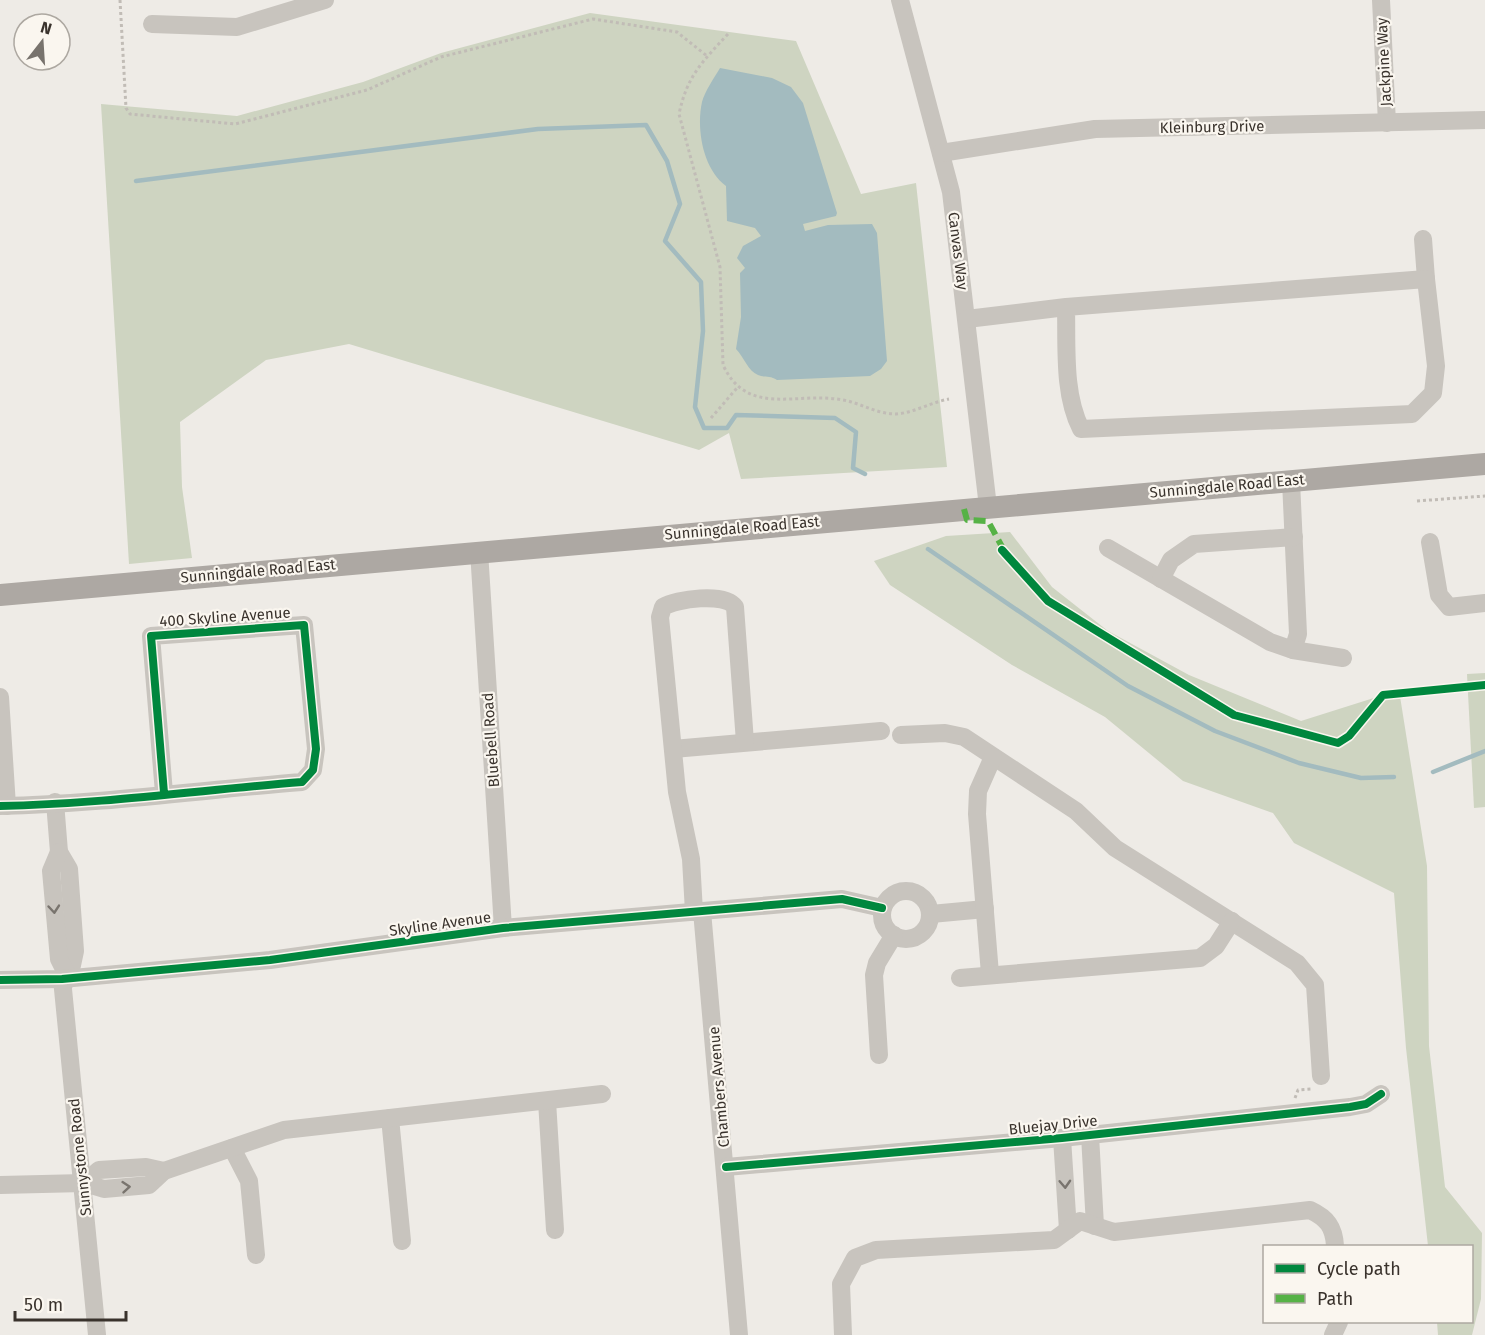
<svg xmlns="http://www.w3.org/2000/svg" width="1485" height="1335" font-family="'Fira Sans',sans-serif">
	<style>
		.green { fill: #ced4c1 }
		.water { fill: #a3bbbf }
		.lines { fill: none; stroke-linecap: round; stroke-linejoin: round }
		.stream { stroke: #a3bbbf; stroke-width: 4.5 }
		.path { stroke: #c1bcb6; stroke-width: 3; stroke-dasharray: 3 3; stroke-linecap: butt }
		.minor { stroke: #c8c4be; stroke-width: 18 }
		.major { stroke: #ada8a3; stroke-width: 22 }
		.quiet { stroke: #56b246; stroke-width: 6; stroke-dasharray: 12 6; stroke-linecap: butt }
		.cycleway-casing { stroke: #faf6ef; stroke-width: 11 }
		.cycleway { stroke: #00873e; stroke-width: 8 }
		.oneway { stroke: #79746e }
		.labels { text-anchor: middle; stroke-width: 4.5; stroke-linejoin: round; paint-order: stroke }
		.street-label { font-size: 15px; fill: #39322c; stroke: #faf6ef }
	</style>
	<rect width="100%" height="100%" fill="#eeebe6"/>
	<g class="green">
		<polygon points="590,13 796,41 861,194 916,183 947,467 741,479 729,433 699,450 349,344 266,360 180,422 182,487 192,558 129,564 101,104 237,116 363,82 441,53"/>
		<polygon points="1010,532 1052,587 1108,631 1189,675 1301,721 1399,690 1427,866 1429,1046 1445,1187 1482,1233 1481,1299 1472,1335 1438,1335 1437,1322 1472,1322 1472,1246 1428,1246 1406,1048 1394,893 1294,843 1273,813 1183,781 1105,717 1012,665 890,585 874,561 946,536"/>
		<polygon points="1485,673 1485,807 1474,808 1467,674"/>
	</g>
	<path class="water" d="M720,68L772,78L791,87L803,103L837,213L836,216L803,224L805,231L828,225L872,224L877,233L887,361L881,369L870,376L777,380C770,375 765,378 758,375C748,371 744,357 736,349L741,317L740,273L745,268L737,258L743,246L761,236L755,228L727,221L726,186C703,169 696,129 702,102C705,91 714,78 720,68Z"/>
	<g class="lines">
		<g class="stream">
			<polyline points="136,181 538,129 646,125 667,161 680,204 665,241 701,282 703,331 695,407 704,428 727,428 736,415 835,418 856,432 853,468 865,474"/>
			<polyline points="928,549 1128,686 1215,731 1299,763 1361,778 1394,777"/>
			<polyline points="1433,772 1485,751"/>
		</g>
		<g class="path">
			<polyline points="120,0 126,108 130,114 235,124 367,90 441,57 593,19 677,32 707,56"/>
			<path d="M728,34C702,62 687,76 679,114L720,267L723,365C748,418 797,391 843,400C861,403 876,414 896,414C913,413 932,402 949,399"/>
			<polyline points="711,418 737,388"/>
			<polyline points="1417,501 1485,496"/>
			<polyline points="1295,1098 1298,1090 1312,1089"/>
		</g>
		<g class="minor">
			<polyline points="900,0 951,192 988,507"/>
			<polyline points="1381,0 1387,123"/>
			<polyline points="152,24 237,27 325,0"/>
			<polyline points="941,153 1095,129 1485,120"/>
			<polyline points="1423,239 1426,279"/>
			<path d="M967,319L1066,307L1426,279L1436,366L1433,393L1412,414L1081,429C1063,394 1067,346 1066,307"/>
			<polyline points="1291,481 1298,634 1293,650"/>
			<polyline points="1430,542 1439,595 1449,607 1485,603"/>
			<polyline points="1108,548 1270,642 1293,650 1343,658"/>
			<polyline points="479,551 503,928"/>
			<polyline points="1161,579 1171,560 1194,544 1294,537"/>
			<polyline points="0,697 7,806"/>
			<polyline points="901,735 945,733 964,737 1076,811 1115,848 1297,963 1315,985 1321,1076"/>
			<polyline points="673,749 881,731"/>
			<polyline points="55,802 59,852 69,869 75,951 69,979"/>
			<path d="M0,806C101,804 202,790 302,782L313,770L316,749L304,625L151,636L164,793"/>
			<polyline points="59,852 51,871 59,959 69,979"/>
			<circle cx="906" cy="915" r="24"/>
			<polyline points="702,911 739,1335"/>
			<path d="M694,912L691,859L677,792L660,617L663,607C676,599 725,592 735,607L745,742"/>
			<polyline points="931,914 985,909"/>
			<polyline points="990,974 977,814 978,791 993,757"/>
			<polyline points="960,978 1200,958 1216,946 1232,921"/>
			<polyline points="62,979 97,1335"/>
			<polyline points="0,980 62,979 270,960 503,928 842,899 882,908"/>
			<polyline points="879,1055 874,975 877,963 894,935"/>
			<polyline points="547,1101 555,1230"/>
			<polyline points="390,1118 402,1241"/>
			<polyline points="1090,1135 1095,1226"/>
			<polyline points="1062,1138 1068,1230"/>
			<polyline points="232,1148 249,1181 256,1255"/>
			<polyline points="726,1167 1062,1138 1350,1107 1366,1104 1381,1094"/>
			<polyline points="84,1183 99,1170 146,1167 164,1171"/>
			<polyline points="0,1185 84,1183 104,1189 149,1185 164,1171 284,1130 602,1094"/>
			<path d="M843,1335L841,1284L855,1258L876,1250L1054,1240L1080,1221L1114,1232L1310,1210C1327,1218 1334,1227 1335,1246"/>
			<polyline points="1333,1335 1339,1322"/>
		</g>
		<polyline class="major" points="0,595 1485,464"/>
		<polyline class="quiet" points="964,509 967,520 988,521 1006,554"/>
		<g class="cycleway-casing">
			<g id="cycleway">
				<polyline points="1002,550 1048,601 1234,715 1338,743 1349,736 1383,695 1485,685"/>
				<path d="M0,806C101,804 202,790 302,782L313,770L316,749L304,625L151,636L164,793"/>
				<polyline points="0,980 62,979 270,960 503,928 842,899 882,908"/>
				<polyline points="726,1167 1062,1138 1350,1107 1366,1104 1381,1094"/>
			</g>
		</g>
		<use href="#cycleway" class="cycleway"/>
	</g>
	<defs><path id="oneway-chevron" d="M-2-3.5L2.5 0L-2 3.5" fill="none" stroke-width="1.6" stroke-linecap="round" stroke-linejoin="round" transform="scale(1.5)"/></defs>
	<g class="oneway">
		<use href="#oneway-chevron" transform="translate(54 909) rotate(85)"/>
		<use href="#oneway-chevron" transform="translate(1065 1184) rotate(87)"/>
		<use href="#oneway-chevron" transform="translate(126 1187) rotate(-5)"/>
	</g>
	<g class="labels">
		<g class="street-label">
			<text transform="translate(1384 62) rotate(-93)" y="5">Jackpine Way</text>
			<text transform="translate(1212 127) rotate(-1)" y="5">Kleinburg Drive</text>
			<text transform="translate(958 251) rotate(83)" y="5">Canvas Way</text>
			<text transform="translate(1227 486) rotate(-5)" y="5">Sunningdale Road East</text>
			<text transform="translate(742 528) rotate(-5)" y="5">Sunningdale Road East</text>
			<text transform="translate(258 571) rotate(-5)" y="5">Sunningdale Road East</text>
			<text transform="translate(225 617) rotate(-4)" y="5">400 Skyline Avenue</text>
			<text transform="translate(491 740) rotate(-94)" y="5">Bluebell Road</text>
			<text transform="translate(440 924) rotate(-8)" y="5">Skyline Avenue</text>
			<text transform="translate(719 1087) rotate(-95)" y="5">Chambers Avenue</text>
			<text transform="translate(1053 1125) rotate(-6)" y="5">Bluejay Drive</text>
			<text transform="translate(80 1157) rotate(-96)" y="5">Sunnystone Road</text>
		</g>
	</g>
	<rect x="1263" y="1245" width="210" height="78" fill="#faf6ef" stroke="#ada8a1" stroke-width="1.5"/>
	<rect x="1275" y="1264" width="30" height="9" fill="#00873e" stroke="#ada8a1" stroke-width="1.5"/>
	<text x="1317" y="1275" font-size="18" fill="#39322c">Cycle path</text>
	<rect x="1275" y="1294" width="30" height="9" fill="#56b246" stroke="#ada8a1" stroke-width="1.5"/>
	<text x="1317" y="1305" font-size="18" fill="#39322c">Path</text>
	<g transform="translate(42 42) rotate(17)"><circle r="28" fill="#faf6ef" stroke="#ada8a1" stroke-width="1.5"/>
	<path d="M0-4.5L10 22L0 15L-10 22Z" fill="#78736d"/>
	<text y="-9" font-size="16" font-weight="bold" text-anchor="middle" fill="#39322c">N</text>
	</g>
	<path d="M15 1311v9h111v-9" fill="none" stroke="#39322c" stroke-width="3"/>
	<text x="24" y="1311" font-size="18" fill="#39322c" stroke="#faf6ef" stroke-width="4.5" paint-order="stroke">50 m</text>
</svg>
